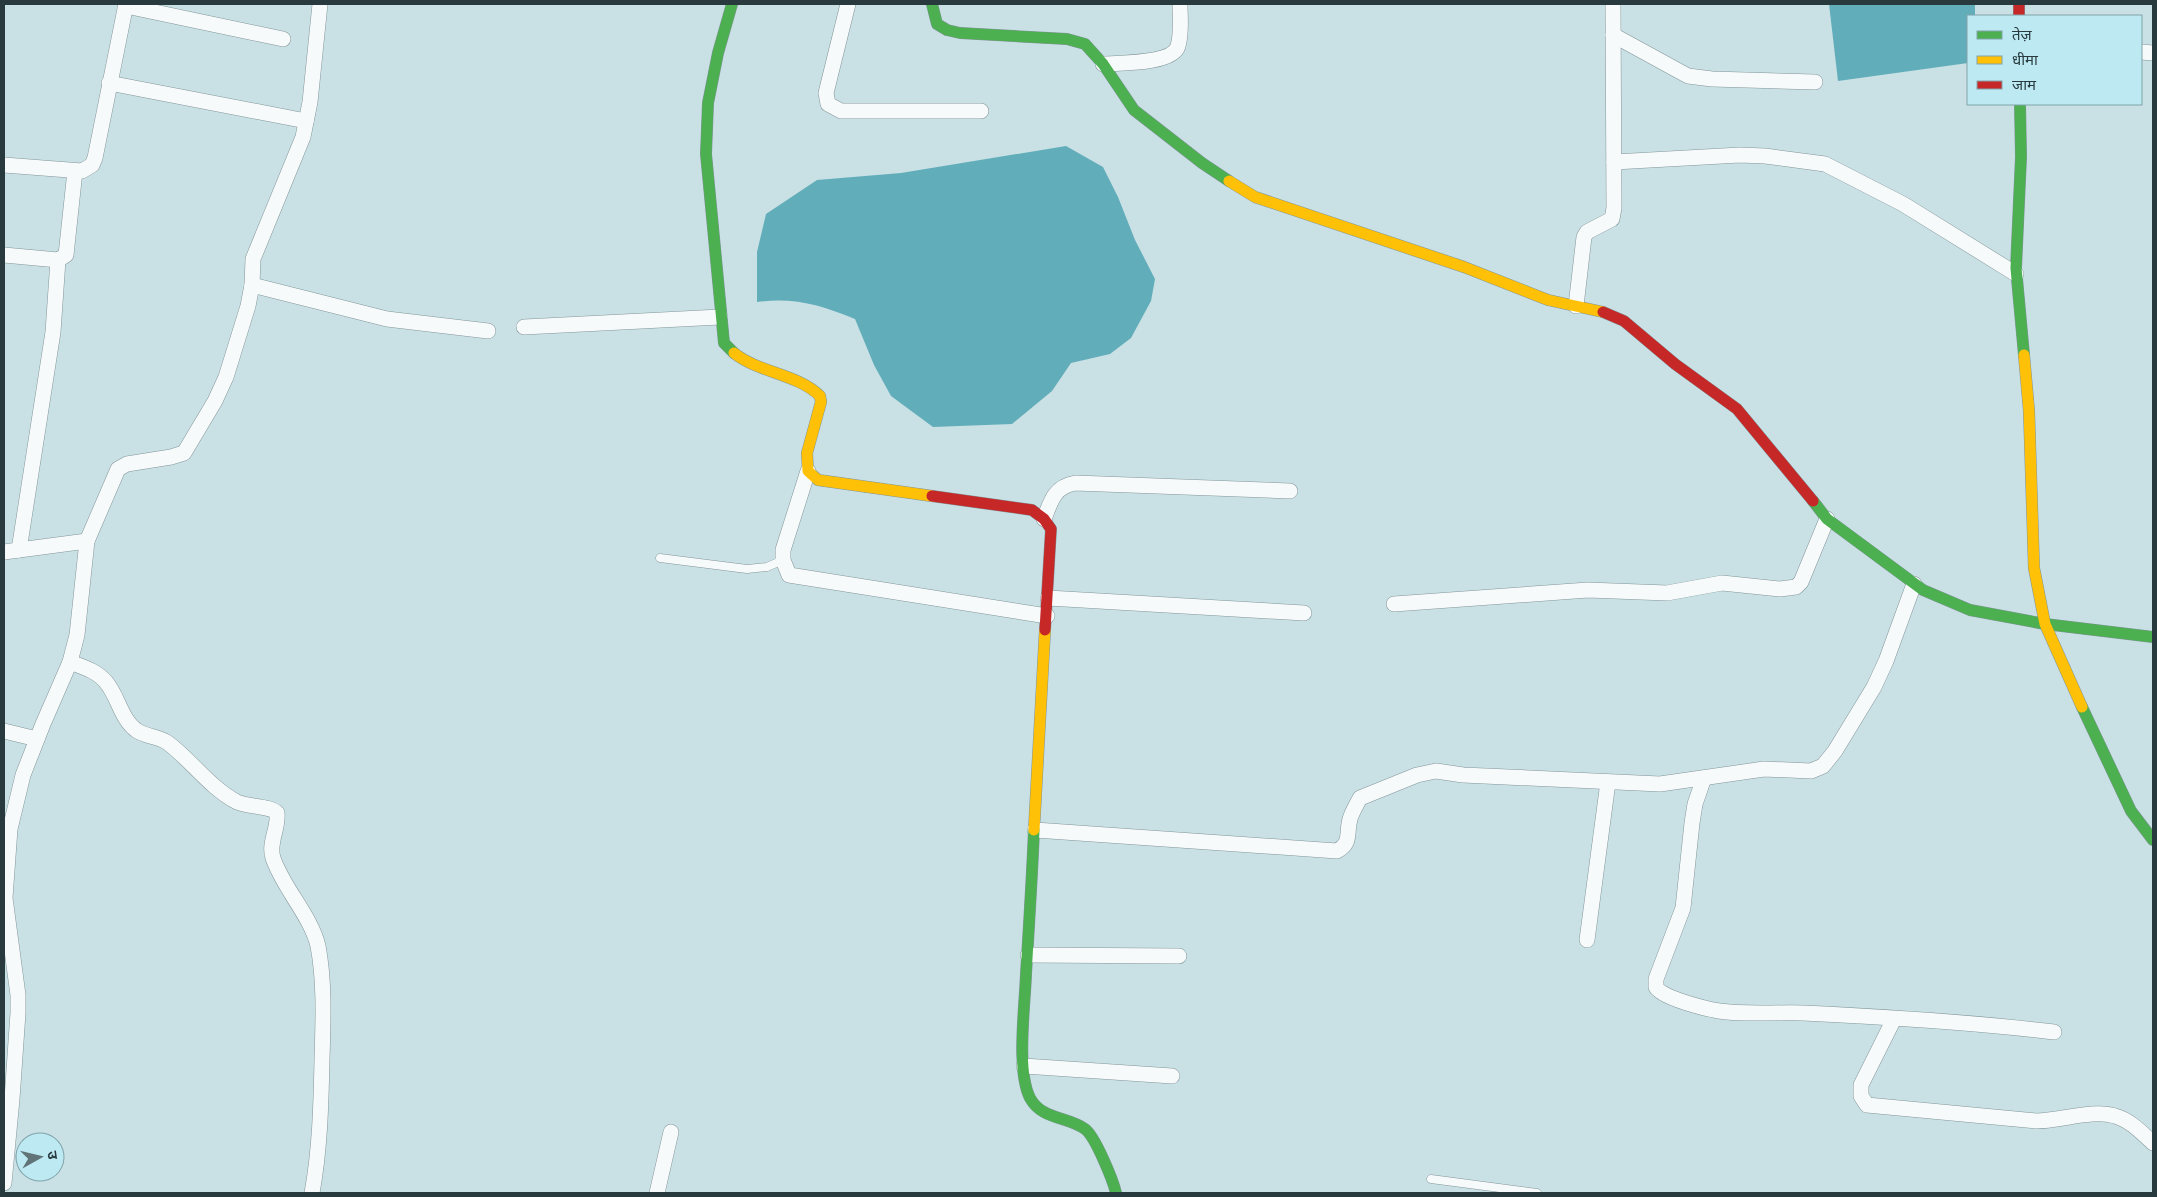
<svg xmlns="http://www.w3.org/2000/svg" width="2157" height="1197" font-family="'Times New Roman','Noto Sans Devanagari',serif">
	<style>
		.water { fill: #62adba }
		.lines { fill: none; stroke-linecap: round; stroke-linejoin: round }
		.lane-casing { stroke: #839599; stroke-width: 9 }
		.street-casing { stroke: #839599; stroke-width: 16 }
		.fast-casing { stroke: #839599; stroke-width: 12 }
		.slow-casing { stroke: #839599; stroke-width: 12 }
		.jam-casing { stroke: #839599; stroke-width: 12 }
		.lane { stroke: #f7fafb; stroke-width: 8 }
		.street { stroke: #f7fafb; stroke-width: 15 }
		.fast { stroke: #4caf50; stroke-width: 11 }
		.slow { stroke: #ffc107; stroke-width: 11 }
		.jam { stroke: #c62828; stroke-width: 11 }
	</style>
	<rect width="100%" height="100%" fill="#c9e1e5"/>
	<g class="water">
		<polygon points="1829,4 1975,4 1975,16 1968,16 1968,63 1838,81"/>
		<path d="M1066,146L1103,167L1118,197L1135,240L1155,279L1151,301L1131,338L1110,354L1071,363L1052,391L1012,424L933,427L891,396L874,365L855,319C821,305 794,297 757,302V252L766,214L817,180L901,173Z"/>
	</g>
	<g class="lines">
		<g class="lane-casing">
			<g id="lane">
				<polyline points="660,558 747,569 767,567 783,560"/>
				<polyline points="1431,1179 1537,1193"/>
			</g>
		</g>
		<g class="street-casing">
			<g id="street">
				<polyline points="848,4 826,93 828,104 841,111 981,111"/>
				<polyline points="126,6 283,39"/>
				<polyline points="1613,35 1688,76 1712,79 1815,82"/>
				<polyline points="2141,52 2153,53"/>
				<path d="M1103,64C1119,63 1173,64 1178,46C1182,33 1180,17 1180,4"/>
				<polyline points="109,83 306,121"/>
				<polyline points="1614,162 1740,155 1765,156 1825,164 1903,204 2016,274"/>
				<polyline points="4,165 82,171 92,165 95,158 126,4"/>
				<polyline points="4,255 58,260 66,255 75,171"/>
				<polyline points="252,285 387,319 488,331"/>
				<polyline points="1576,306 1584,237 1587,232 1612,219 1614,208 1613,4"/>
				<polyline points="524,327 720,317"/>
				<polyline points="808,471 783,550 783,560 789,575 1047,616"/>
				<path d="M1044,519C1051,501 1054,487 1075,483L1290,491"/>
				<polyline points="19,550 53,332 58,260"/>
				<polyline points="4,552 87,541"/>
				<polyline points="1048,598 1304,613"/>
				<polyline points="1394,604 1588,590 1667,593 1722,583 1780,589 1796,587 1801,582 1827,519"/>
				<path d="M70,662C83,667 97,671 106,682C118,696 121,719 136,730C145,737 159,736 168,743C192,761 209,787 237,802C248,807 271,806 277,813C279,828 268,843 273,858C283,888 311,916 318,946C325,983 323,1023 322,1060C321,1105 320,1149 312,1193"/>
				<polyline points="4,731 37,739"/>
				<path d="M1704,778L1695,804L1692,823L1683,908L1656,979C1656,980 1656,986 1656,987C1661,998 1707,1009 1719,1011C1746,1015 1776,1012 1803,1013C1887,1017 1971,1022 2054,1032"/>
				<path d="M1035,830L1337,851C1352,843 1346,833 1350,819C1352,812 1357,804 1360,798L1417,775L1436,771L1463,775L1660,784L1764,769L1811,771L1823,766L1835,751L1874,687L1886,661L1914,584"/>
				<polyline points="1587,940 1608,782"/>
				<polyline points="1028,955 1179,956"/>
				<path d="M1894,1019L1861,1085V1096L1867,1105L2036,1121C2060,1121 2093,1109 2115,1116C2130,1120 2142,1133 2153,1143"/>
				<polyline points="1024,1066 1172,1076"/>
				<polyline points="4,1183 12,1099 18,1013 18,995 5,898 10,829 23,775 43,724 70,662 77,635 87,541 118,469 127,464 171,457 184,453 215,401 226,377 248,306 252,285 253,259 303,137 310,102 320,4"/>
				<polyline points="657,1193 671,1132"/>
			</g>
		</g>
		<g class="fast-casing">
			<g id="fast">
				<polyline points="732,4 718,53 708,103 706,154 724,343 734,353"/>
				<polyline points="932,4 937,24 947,30 960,33 1067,39 1085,44 1103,64 1134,110 1202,163 1229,181"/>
				<polyline points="2020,104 2021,157 2016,268 2024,355"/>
				<polyline points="1813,501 1827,519 1923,590 1970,610 2045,624 2153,637"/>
				<polyline points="2082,707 2131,811 2153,840"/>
				<path d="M1034,830C1032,878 1029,926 1026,974C1025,1006 1016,1070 1030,1098C1042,1120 1067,1116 1085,1129C1095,1136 1113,1180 1116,1193"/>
			</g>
		</g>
		<g class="slow-casing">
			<g id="slow">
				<polyline points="1229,181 1255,197 1464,267 1548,300 1603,312"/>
				<path d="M734,353C759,373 798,374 820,396L821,402L807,453L808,471L818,480L932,496"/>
				<polyline points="2024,355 2029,411 2034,568 2045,624 2082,707"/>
				<polyline points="1034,830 1045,630"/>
			</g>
		</g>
		<g class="jam-casing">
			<g id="jam">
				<polyline points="2019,4 2019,16"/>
				<polyline points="1603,312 1624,321 1675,364 1737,409 1813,501"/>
				<polyline points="932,496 1032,510 1044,519 1051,529 1045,630"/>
			</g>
		</g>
		<use href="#lane" class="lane"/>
		<use href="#street" class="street"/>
		<use href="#fast" class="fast"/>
		<use href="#slow" class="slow"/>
		<use href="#jam" class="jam"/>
	</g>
	<rect width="2157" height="1197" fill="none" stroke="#283a3e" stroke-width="10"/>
	<rect x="1967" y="15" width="175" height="90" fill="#bce9f2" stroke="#81a3aa"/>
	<rect x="1977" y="31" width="25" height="8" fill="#4caf50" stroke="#81a3aa"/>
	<text x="2012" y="40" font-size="15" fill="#283a3e">तेज़</text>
	<rect x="1977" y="56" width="25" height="8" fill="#ffc107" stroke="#81a3aa"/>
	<text x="2012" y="65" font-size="15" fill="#283a3e">धीमा</text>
	<rect x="1977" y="81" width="25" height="8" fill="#c62828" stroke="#81a3aa"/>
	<text x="2012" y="90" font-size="15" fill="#283a3e">जाम</text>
	<g transform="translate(40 1157) rotate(82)"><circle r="24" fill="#bce9f2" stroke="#81a3aa"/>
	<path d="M0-4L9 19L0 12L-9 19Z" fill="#607478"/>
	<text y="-8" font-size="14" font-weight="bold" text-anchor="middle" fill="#283a3e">उ</text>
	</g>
</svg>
